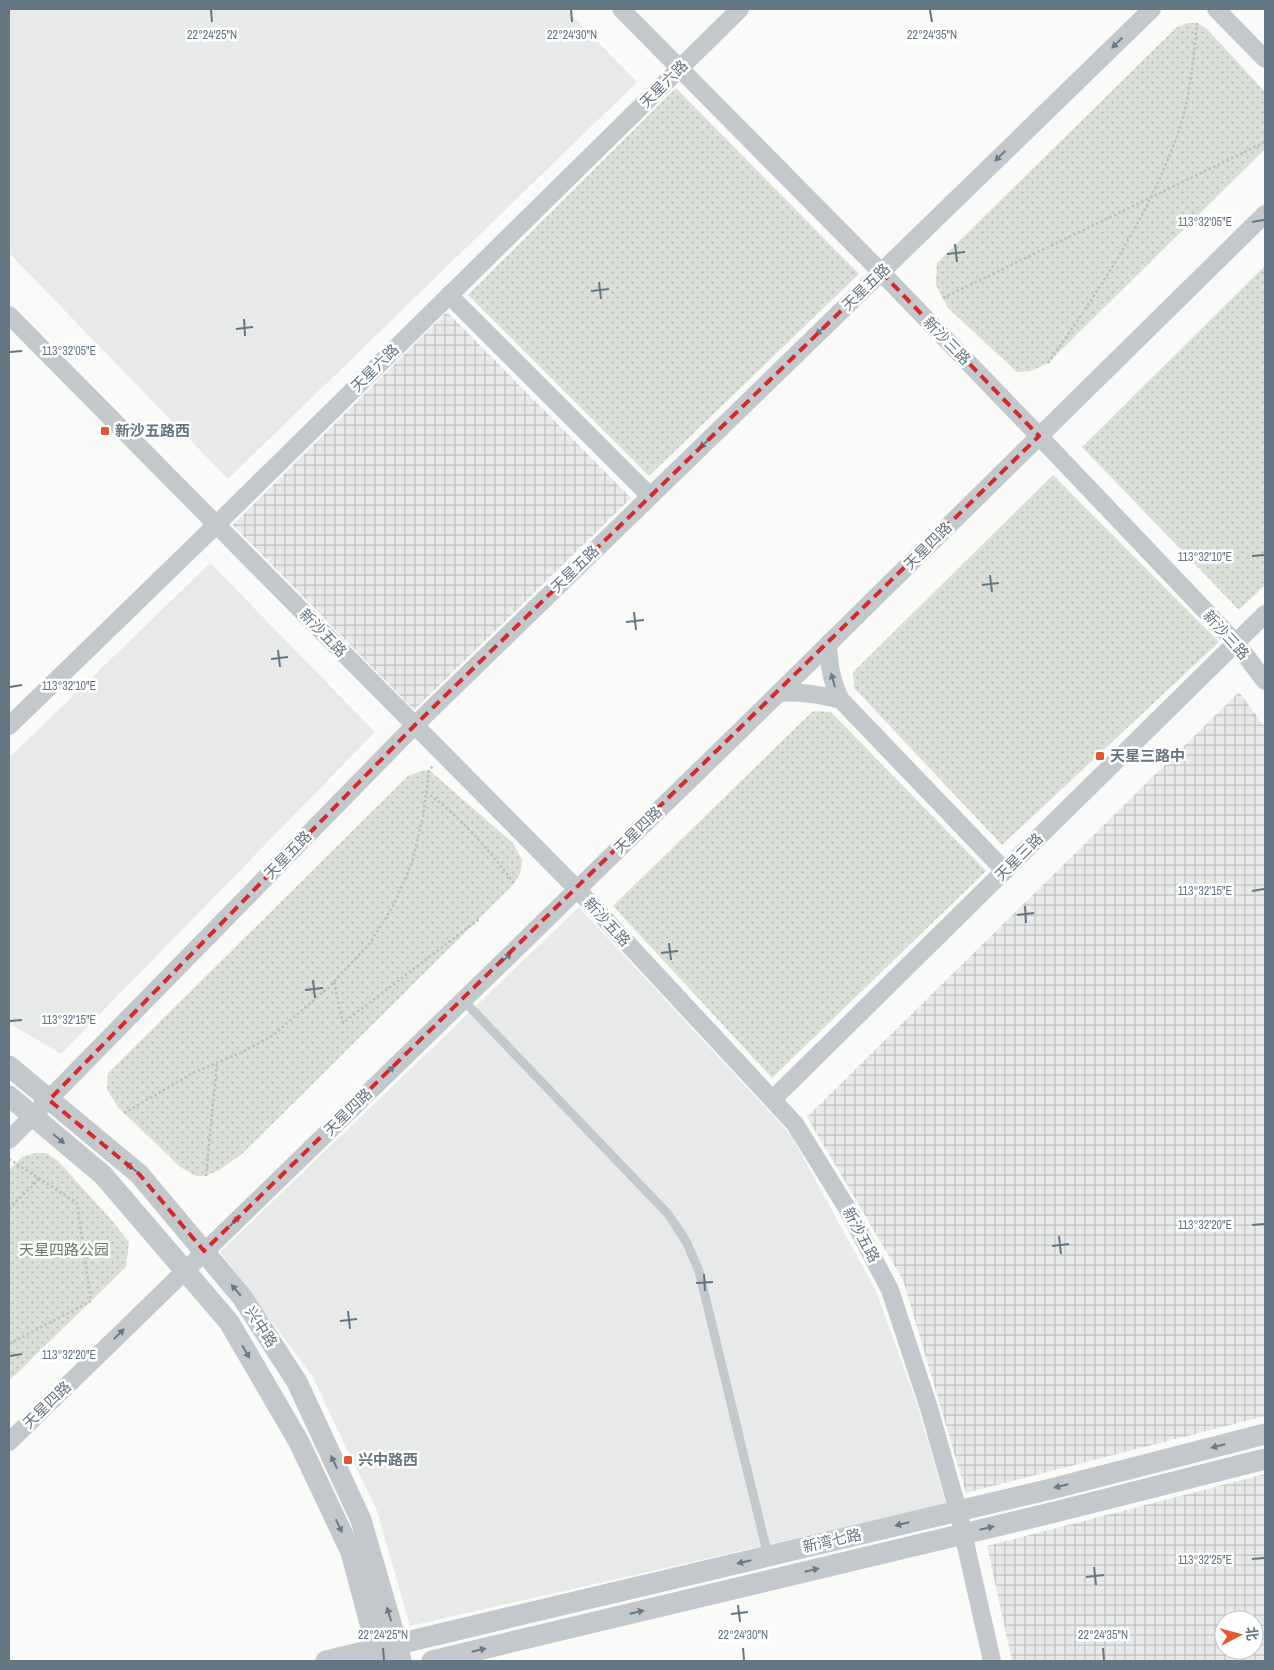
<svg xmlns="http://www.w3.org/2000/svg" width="1274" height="1670" font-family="'Archivo Narrow','Noto Sans SC',sans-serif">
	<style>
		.built { fill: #e8e9e9 }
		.industrial { fill: url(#industrial-grid); fill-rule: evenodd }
		.grass { fill: url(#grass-dots) }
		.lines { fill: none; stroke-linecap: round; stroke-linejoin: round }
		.path { stroke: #bbbfc2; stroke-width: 2.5; stroke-dasharray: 2.5 2.5; stroke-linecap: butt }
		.service { stroke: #c3c8cc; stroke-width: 9 }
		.minor { stroke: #c3c8cc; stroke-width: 18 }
		.tertiary { stroke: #c3c8cc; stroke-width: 21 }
		.oneway { fill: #6a7a87 }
		.marked { fill: none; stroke: #d62828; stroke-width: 4; stroke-dasharray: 10 6; stroke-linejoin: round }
		.ticks { fill: none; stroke: #657683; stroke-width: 2 }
		.poi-dot { fill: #e4572e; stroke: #fff; stroke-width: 2 }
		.labels { text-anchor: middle; stroke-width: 5; stroke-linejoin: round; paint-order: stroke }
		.street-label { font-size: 15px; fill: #657683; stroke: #fff }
		.poi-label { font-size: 15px; font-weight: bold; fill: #657683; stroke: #fff; text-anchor: start }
		.park-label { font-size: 15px; fill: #687a64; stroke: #fff }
		.ticks-label { font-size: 12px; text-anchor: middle; fill: #657683; stroke: #fff; stroke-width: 5; stroke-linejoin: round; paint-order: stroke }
	</style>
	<defs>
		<pattern id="industrial-grid" width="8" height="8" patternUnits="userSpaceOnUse" patternTransform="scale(1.25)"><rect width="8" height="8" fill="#e8e9e9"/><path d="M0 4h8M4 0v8" fill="none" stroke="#c0c1c2"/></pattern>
		<pattern id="grass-dots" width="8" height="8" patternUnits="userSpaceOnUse" patternTransform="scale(1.25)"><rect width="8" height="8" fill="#dadfd7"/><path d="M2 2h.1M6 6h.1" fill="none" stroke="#b4b9b4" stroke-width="1.8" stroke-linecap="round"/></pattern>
	</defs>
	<rect width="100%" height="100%" fill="#fafaf8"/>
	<g class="built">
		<polygon points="9,9 566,9 637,82 228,479 9,253"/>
		<polygon points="210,563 375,732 61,1054 9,1023 9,758"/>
		<polygon points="579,907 791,1135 876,1291 917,1404 946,1504 410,1626 377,1511 312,1376 220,1252"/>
	</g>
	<g class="industrial">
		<polygon points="447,312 631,498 414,710 233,525"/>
		<polygon points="1239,692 1265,727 1265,1416 966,1493 903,1280 807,1117"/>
		<path d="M1265,1474V1661H1012L987,1546ZM1224,1620H1254V1650H1224Z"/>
	</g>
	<g class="grass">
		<polygon points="1187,23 1197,23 1206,28 1265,92 1265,149 1048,363 1031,371 1017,372 948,308 936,285 937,263 1177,27"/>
		<polygon points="676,88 859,274 649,476 468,295"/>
		<polygon points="1265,266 1265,585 1239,610 1082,447"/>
		<polygon points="1053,475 1219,642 1002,845 854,688 853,672"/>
		<polygon points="813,711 831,712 986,871 772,1078 613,906"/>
		<polygon points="429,770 513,843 522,860 520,874 512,886 241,1155 219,1170 206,1176 196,1176 180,1167 118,1107 107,1090 108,1073 408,776 421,771"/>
		<polygon points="34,1153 46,1153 57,1160 115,1224 129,1242 126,1267 9,1381 9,1170 22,1157"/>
	</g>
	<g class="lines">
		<g class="path">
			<polyline points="943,298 1265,142"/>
			<path d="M1048,363C1090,304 1130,244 1160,178C1168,158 1178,138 1183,117C1191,86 1194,55 1197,23"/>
			<path d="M426,792C463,819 486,847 514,883"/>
			<polyline points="334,982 343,1023 479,919"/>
			<polyline points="124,1113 193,1073 242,1052 272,1036 328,988 370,943 393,906 412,863 423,817 429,770 434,765"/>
			<polyline points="9,1159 77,1203 91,1301 9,1344"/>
			<polyline points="206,1176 217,1062"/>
			<polyline points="9,1209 39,1179"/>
		</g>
		<polyline class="service" points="463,1000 668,1214 686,1241 699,1271 768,1556"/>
		<g class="minor">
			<polyline points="621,9 881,272 1039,436 1236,643 1265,681"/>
			<polyline points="1216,9 1265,59"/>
			<polyline points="449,295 650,496"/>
			<polyline points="9,315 577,889 795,1124 847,1208 890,1290 929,1408 958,1511 992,1661"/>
			<path d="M779,693C801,691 819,694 841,700C831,681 829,664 828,644"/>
			<polyline points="841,700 1005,871"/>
			<polyline points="9,726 217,524 740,9"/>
			<polyline points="773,1099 1265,614"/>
			<polyline points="9,1140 414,726 1152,9"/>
			<polyline points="9,1442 741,730 1265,214"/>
		</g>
		<g class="tertiary">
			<polyline points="9,1066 139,1174 242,1297 297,1382 361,1520 397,1644 401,1661"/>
			<polyline points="9,1096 103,1175 229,1322 299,1442 351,1552 380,1661"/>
			<polyline points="326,1661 1051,1489 1265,1434"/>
			<polyline points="432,1661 1051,1513 1265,1459"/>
		</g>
	</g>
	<defs><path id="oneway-solid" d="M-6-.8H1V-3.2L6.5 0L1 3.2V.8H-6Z" transform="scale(1.25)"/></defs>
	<g class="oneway">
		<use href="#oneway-solid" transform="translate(1117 43) rotate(136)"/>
		<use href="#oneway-solid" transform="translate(1000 156) rotate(136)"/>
		<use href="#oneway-solid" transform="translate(821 330) rotate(136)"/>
		<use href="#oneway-solid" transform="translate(705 443) rotate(136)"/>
		<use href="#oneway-solid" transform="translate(833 680) rotate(-105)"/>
		<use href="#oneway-solid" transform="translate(506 958) rotate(-44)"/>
		<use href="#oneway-solid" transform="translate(389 1071) rotate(-44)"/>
		<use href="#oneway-solid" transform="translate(59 1139) rotate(40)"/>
		<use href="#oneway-solid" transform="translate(131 1167) rotate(-140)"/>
		<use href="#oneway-solid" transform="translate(235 1221) rotate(-44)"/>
		<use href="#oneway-solid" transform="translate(236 1290) rotate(-130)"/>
		<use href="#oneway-solid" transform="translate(119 1334) rotate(-44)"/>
		<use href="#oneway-solid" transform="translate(246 1352) rotate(60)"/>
		<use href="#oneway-solid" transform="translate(1218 1446) rotate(166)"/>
		<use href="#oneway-solid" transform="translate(334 1462) rotate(-115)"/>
		<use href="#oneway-solid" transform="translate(1061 1486) rotate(166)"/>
		<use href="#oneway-solid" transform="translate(902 1524) rotate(167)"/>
		<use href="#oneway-solid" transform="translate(339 1526) rotate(65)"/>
		<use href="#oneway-solid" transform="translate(987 1528) rotate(-13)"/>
		<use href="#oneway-solid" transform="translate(744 1562) rotate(167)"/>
		<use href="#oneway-solid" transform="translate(812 1570) rotate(-13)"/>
		<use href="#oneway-solid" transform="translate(637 1612) rotate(-13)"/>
		<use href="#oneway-solid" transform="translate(389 1614) rotate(-106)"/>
		<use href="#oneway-solid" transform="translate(479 1650) rotate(-13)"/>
	</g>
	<path class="marked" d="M881,272L1039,436L204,1251L139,1174L49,1100L414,726Z"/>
	<path class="ticks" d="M211,10L212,22M571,10L572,22M930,10L932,22M1252,222L1264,220M955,244L957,262M947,254L965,252M599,282L601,299M591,291L609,289M244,319L245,336M236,329L253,327M10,352L22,351M1252,556L1264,555M990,575L992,592M982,585L999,583M634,612L636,630M626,622L644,620M278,650L280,667M271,659L288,657M10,687L22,685M1252,891L1264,889M1025,906L1026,923M1017,915L1034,913M669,943L671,960M661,953L678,951M313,980L315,998M305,990L323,988M10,1021L22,1020M1252,1225L1264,1224M1059,1236L1061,1254M1052,1246L1069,1244M704,1274L705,1291M696,1283L713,1282M348,1311L350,1329M340,1321L357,1319M10,1356L22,1354M1252,1559L1264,1558M1094,1567L1096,1585M1086,1577L1104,1575M738,1605L740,1622M731,1614L748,1612M383,1648L384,1660M743,1648L744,1660M1103,1648L1104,1660"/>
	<g class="poi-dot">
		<rect x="100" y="426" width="10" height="10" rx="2.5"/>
		<rect x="1095" y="751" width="10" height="10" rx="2.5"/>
		<rect x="343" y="1455" width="10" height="10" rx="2.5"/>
	</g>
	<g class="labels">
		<g class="street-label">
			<text transform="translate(664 84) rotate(-45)" y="5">天星六路</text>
			<text transform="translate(866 287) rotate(-44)" y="5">天星五路</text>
			<text transform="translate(947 341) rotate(46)" y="5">新沙三路</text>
			<text transform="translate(375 368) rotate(-45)" y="5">天星六路</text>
			<text transform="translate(928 546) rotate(-45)" y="5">天星四路</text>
			<text transform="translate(575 569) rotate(-44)" y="5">天星五路</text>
			<text transform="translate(323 633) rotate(46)" y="5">新沙五路</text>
			<text transform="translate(1226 635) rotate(48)" y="5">新沙三路</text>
			<text transform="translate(638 830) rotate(-44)" y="5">天星四路</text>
			<text transform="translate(288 855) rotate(-46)" y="5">天星五路</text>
			<text transform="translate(1019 857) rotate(-45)" y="5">天星三路</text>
			<text transform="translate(607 922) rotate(47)" y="5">新沙五路</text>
			<text transform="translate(348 1112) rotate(-44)" y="5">天星四路</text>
			<text transform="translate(861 1235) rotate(62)" y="5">新沙五路</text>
			<text transform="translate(261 1327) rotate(57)" y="5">兴中路</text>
			<text transform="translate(47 1405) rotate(-44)" y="5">天星四路</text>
			<text transform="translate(832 1541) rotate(-13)" y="5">新湾七路</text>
		</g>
		<g class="poi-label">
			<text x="115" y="436">新沙五路西</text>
			<text x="1110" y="761">天星三路中</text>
			<text x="358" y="1465">兴中路西</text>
		</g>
		<g class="park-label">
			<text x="64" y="1255">天星四路公园</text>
		</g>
	</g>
	<g class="ticks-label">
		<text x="212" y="39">22°24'25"N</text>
		<text x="572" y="39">22°24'30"N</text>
		<text x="932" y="39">22°24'35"N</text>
		<text x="1205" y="226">113°32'05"E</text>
		<text x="69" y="355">113°32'05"E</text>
		<text x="1205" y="561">113°32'10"E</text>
		<text x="69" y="690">113°32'10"E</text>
		<text x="1205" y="895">113°32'15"E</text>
		<text x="69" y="1024">113°32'15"E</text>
		<text x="1205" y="1229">113°32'20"E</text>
		<text x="69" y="1359">113°32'20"E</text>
		<text x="1205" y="1564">113°32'25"E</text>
		<text x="383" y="1639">22°24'25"N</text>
		<text x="743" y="1639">22°24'30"N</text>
		<text x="1103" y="1639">22°24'35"N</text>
	</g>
	<rect width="1274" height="1670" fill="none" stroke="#657683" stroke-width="20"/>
	<g transform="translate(1239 1635) rotate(84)"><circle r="24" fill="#ffffff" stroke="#c1c8cd"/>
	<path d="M0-4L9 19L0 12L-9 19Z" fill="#e4572e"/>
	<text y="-8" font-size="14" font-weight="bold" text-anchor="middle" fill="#657683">北</text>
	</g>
</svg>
